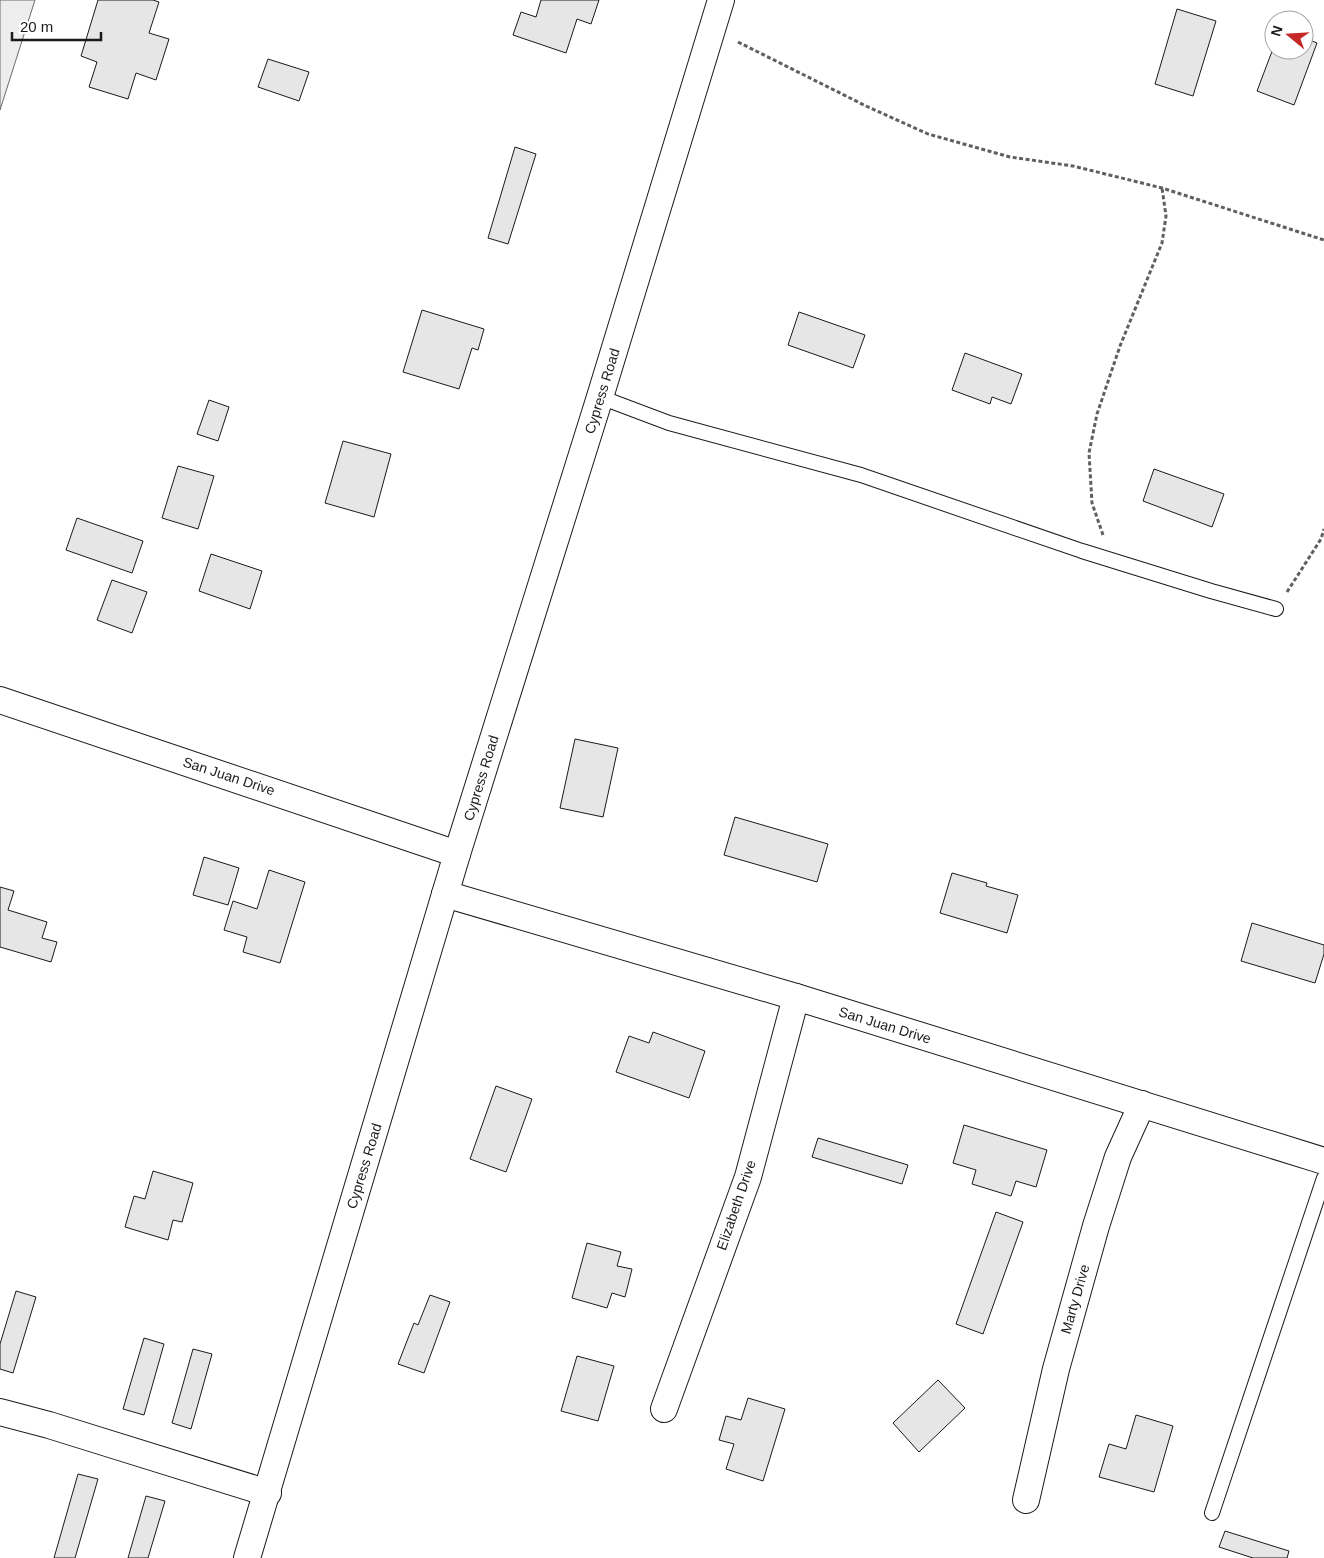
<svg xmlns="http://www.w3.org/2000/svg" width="1324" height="1558" font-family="Arial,sans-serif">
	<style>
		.built { fill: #ededed; stroke: #6a6a6a }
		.building { fill: #e6e6e6; stroke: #1a1a1a }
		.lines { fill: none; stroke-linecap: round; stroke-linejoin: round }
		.service-casing { stroke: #1a1a1a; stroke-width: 16 }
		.minor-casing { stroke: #1a1a1a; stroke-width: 28 }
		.path { stroke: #5f5f5f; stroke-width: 3; stroke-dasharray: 4 2.5; stroke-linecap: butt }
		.service { stroke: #fff; stroke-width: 14 }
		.minor { stroke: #fff; stroke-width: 26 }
		.labels { text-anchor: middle; stroke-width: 4; stroke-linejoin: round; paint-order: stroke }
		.street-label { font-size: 14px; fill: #1a1a1a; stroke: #fff }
	</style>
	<rect width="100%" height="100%" fill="#fff"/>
	<polygon class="built" points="0,0 35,0 0,110"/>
	<g class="building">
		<polygon points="98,0 153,0 159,2 149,33 169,39 156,80 136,73 128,99 89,87 97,62 81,56"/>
		<polygon points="541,0 599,0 591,24 577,19 566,53 513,35 521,12 536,17"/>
		<polygon points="1177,9 1216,21 1193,96 1155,84"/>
		<polygon points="1304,38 1317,43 1294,105 1257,91 1274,46 1274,50 1304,50"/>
		<polygon points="268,59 309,72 299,101 258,87"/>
		<polygon points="515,147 536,154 508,244 488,238"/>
		<polygon points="422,310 484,329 478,350 472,348 459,389 403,372"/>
		<polygon points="799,312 865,335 853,368 788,345"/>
		<polygon points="965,353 1022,374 1011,404 992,397 990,404 952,390"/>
		<polygon points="209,400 229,407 218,441 197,434"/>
		<polygon points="343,441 391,454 374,517 325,503"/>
		<polygon points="178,466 214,476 198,529 162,518"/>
		<polygon points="1154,469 1224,494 1212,527 1143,501"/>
		<polygon points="77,518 143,541 132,573 66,550"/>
		<polygon points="211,554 262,571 250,609 199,591"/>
		<polygon points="112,580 147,592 132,633 97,620"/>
		<polygon points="575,739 618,748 603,817 560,808"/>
		<polygon points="735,817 828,844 817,882 724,855"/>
		<polygon points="204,857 239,868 228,905 193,895"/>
		<polygon points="269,870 305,882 280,963 243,952 247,937 224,930 233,901 257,909"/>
		<polygon points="952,873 987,883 986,886 1018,895 1007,933 940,913"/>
		<polygon points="0,887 14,891 8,910 47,922 42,938 57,942 51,962 0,947"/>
		<polygon points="1252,923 1324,945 1324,954 1315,983 1241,961"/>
		<polygon points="653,1032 705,1051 689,1098 616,1072 629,1036 649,1043"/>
		<polygon points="496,1086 532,1099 506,1172 470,1159"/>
		<polygon points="964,1125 1047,1150 1036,1187 1016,1181 1011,1196 972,1184 976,1170 953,1163"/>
		<polygon points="818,1138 908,1165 902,1184 812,1157"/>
		<polygon points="153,1171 193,1183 182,1222 173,1220 168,1240 125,1227 134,1196 145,1199"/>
		<polygon points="996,1212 1023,1222 983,1334 956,1324"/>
		<polygon points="587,1243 621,1252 617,1266 632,1269 625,1297 612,1293 607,1308 572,1298"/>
		<polygon points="16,1291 36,1297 13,1373 0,1369 0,1344"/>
		<polygon points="430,1295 450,1302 424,1373 398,1364 414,1323 418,1325"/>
		<polygon points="144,1338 164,1344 144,1415 123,1409"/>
		<polygon points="193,1349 212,1354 191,1429 172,1423"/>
		<polygon points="577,1356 614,1366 598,1421 561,1411"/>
		<polygon points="938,1380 965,1408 919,1452 893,1423"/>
		<polygon points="748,1398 785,1409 763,1481 726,1469 734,1444 719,1440 726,1416 741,1420"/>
		<polygon points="1136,1415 1173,1426 1154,1492 1099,1477 1109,1444 1126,1449"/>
		<polygon points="78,1474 98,1479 75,1558 54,1558"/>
		<polygon points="146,1496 165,1501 148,1558 128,1558"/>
		<polygon points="1225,1531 1289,1551 1287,1558 1253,1558 1219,1547"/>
	</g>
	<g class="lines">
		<g class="service-casing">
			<g id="service">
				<polyline points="600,397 669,423 861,475 1082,551 1211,591 1276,609"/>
				<polyline points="1212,1513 1324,1178"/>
			</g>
		</g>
		<g class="minor-casing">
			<g id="minor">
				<polyline points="0,700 457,854"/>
				<polyline points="445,894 796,997 1324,1161"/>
				<polyline points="664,1409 748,1177 796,997"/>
				<polyline points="0,1412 49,1425 268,1493"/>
				<polyline points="1026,1500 1056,1369 1096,1226 1118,1157 1142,1104"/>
				<polyline points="247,1558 457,854 600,397 721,0"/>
			</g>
		</g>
		<g class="path">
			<polyline points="738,42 866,106 928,134 1010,157 1073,166 1162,188 1324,240"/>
			<polyline points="1103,535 1092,503 1089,453 1097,414 1120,346 1162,243 1166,216 1162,188"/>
			<polyline points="1287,592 1321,539 1324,529"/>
		</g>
		<use href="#service" class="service"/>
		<use href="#minor" class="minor"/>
	</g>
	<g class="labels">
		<g class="street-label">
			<text transform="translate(602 391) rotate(-73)" y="5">Cypress Road</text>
			<text transform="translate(229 776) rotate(18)" y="5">San Juan Drive</text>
			<text transform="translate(481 778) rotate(-73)" y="5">Cypress Road</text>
			<text transform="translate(885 1025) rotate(17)" y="5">San Juan Drive</text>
			<text transform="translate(364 1166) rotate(-73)" y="5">Cypress Road</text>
			<text transform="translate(736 1205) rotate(-71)" y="5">Elizabeth Drive</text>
			<text transform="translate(1075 1299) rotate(-74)" y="5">Marty Drive</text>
		</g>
	</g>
	<g transform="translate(1289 35) rotate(288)"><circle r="24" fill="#ffffff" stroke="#a3a3a3"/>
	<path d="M0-4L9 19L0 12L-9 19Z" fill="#c62828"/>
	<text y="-8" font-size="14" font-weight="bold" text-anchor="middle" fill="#1a1a1a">N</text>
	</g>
	<path d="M12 32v8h89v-8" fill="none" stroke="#1a1a1a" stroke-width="2.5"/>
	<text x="20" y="32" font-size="15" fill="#1a1a1a" stroke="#ffffff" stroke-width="4" paint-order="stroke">20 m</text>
</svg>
